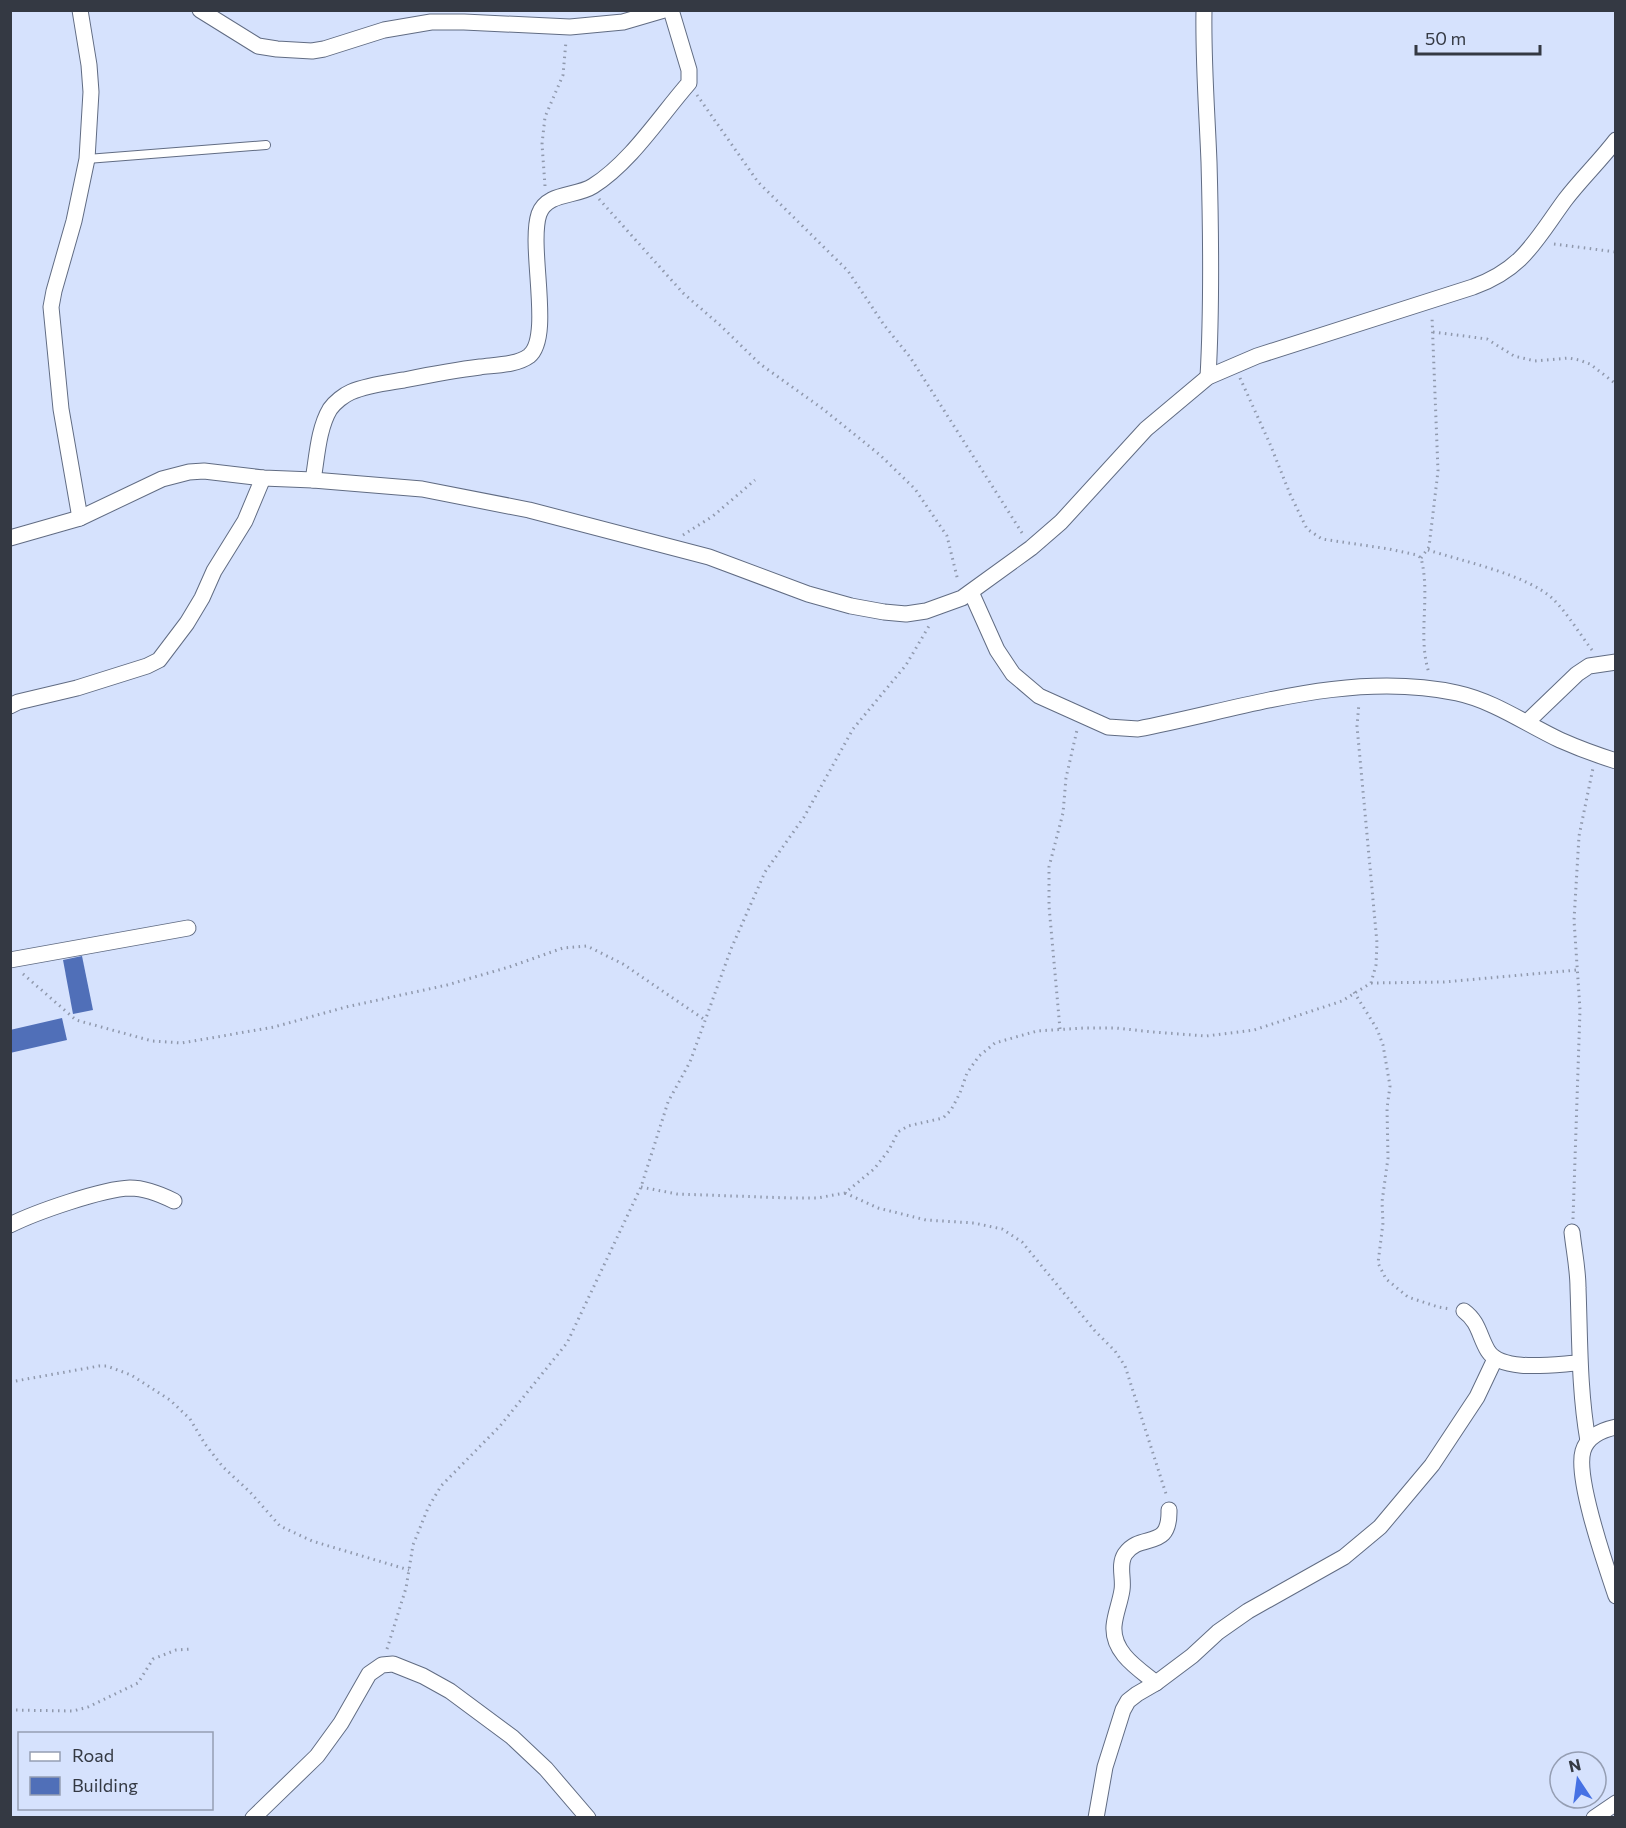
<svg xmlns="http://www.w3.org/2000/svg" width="1626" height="1828" font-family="Commissioner,sans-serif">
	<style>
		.building { fill: #506fb8 }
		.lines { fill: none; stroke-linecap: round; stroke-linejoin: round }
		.lane-casing { stroke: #616c83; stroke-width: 10 }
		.street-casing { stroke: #616c83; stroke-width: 17 }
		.path { stroke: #9099ad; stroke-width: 3; stroke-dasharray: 1.5 4.5; stroke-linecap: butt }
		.lane { stroke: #fff; stroke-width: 8 }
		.street { stroke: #fff; stroke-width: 15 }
	</style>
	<rect width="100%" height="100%" fill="#d6e2fd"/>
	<g class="building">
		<polygon points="82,956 93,1010 73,1014 63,960"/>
		<polygon points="62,1018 67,1040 10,1053 10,1030"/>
	</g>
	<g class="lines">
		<g class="lane-casing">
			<polyline id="lane" points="87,159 266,145"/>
		</g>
		<g class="street-casing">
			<g id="street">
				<polyline points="80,10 89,65 91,92 87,159 74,221 54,291 51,307 61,409 80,518"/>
				<polyline points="200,10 258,46 277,49 312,51 324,49 384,30 431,22 464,22 570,27 623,22 664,10"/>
				<path d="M1204,10C1203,61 1207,111 1209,162C1211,234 1212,306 1208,377"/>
				<path d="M313,480C317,458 318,429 330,409C335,402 344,395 351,392C368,385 386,383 404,380C429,375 455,370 480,367C495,365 517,365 529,356C553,337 528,247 539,214C547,192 576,197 593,186C631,162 660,116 689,83V70L671,10"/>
				<path d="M10,538L80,518L162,479L189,472L204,471L263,478L313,480L422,489L529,510L709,557L808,594L851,606L884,612L906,614L926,611L962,598L1031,548L1061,522L1146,429L1208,377L1257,356L1473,287C1523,269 1535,241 1565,200C1581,179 1600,161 1616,140"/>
				<path d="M971,592L997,650L1013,674L1039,696L1108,727L1138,729C1242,709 1349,670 1457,693C1494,701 1526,724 1560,740C1578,748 1597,755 1616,761"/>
				<polyline points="10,706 18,702 77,688 147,666 159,660 187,623 202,598 214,571 245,521 263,478"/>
				<polyline points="1527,722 1577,674 1589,666 1616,662"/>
				<polyline points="10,960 188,928"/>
				<path d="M10,1225C36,1212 102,1189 130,1188C144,1188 162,1195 174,1201"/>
				<path d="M1572,1232C1574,1251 1578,1269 1578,1288C1580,1340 1579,1389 1588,1441"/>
				<path d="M1464,1311C1479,1322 1479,1336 1488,1351C1502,1373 1556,1364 1579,1363"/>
				<path d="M1616,1427C1602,1430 1587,1437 1583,1451C1575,1478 1606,1566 1616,1596"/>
				<path d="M1156,1683C1139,1669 1112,1653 1114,1626C1115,1614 1120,1603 1122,1590C1124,1578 1118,1565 1125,1554C1141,1531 1170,1552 1169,1510"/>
				<polyline points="253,1818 317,1756 341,1723 369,1674 382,1665 393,1664 423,1676 450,1691 512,1737 546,1769 588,1818"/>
				<polyline points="1096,1818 1105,1767 1123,1710 1128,1701 1137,1694 1156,1683 1192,1656 1218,1632 1248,1611 1344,1557 1380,1527 1432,1465 1477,1397 1495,1359"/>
				<polyline points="1594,1818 1616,1803"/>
			</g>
		</g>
		<g class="path">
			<polyline points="697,95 758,182 848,271 884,325 910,357 1024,536"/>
			<polyline points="545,186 542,144 545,117 563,75 566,41"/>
			<polyline points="599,199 683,293 721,326 760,364 823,409 880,455 915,489 947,536 958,581"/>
			<polyline points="1554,244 1616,252"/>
			<polyline points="1433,332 1487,339 1514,356 1535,361 1569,358 1579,360 1590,364 1616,384"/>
			<path d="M1240,378L1270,444L1290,494L1307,529L1322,539L1389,549L1417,555L1421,558C1431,596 1417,636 1429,673"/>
			<polyline points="683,535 713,516 755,480"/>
			<path d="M1428,550C1462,561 1528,575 1553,599C1568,614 1579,633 1592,650"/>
			<polyline points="1421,558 1429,547 1438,471 1432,317"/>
			<polyline points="23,974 76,1020 152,1041 182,1043 274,1027 346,1007 447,985 509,967 563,948 587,946 623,964 705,1020"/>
			<polyline points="1371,983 1444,982 1577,970"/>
			<polyline points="1354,992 1377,1029 1383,1045 1390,1086 1387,1108 1388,1158 1382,1202 1383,1223 1378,1263 1386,1279 1408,1297 1438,1307 1450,1309"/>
			<polyline points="1060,1029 1049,906 1049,867 1063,813 1066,778 1077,730"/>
			<polyline points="641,1187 677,1194 790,1198 817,1198 845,1193 874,1169 889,1150 898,1132 908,1126 943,1118 951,1110 960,1093 967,1073 979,1056 995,1043 1037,1031 1084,1028 1116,1028 1153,1032 1206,1036 1254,1030 1342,1001 1371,983 1376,965 1377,943 1357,726 1359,703"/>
			<polyline points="845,1193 878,1208 926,1220 974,1223 1002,1229 1022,1242 1095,1331 1115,1351 1125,1366 1167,1497"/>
			<polyline points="1573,1219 1580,1010 1574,920 1579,836 1593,768"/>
			<polyline points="10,1382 99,1366 107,1366 131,1375 170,1400 190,1419 205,1444 223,1467 250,1492 280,1526 312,1541 409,1570"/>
			<polyline points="387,1649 406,1588 413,1545 428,1508 441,1486 500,1426 567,1343 641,1187 668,1102 690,1062 731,949 765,872 804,817 853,729 906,665 929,626"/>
			<polyline points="10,1710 73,1711 88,1707 138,1683 153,1659 176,1650 191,1649"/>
		</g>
		<use href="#lane" class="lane"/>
		<use href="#street" class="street"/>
	</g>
	<rect width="1626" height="1828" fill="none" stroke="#343943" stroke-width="24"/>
	<rect x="18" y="1732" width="195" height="78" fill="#d6e2fd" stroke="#959eb3" stroke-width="1.5"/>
	<rect x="30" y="1752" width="30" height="9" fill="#ffffff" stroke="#959eb3" stroke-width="1.5"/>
	<text x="72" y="1762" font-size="18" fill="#343943">Road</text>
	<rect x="30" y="1777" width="30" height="18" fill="#506fb8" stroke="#959eb3" stroke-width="1.5"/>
	<text x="72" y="1792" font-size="18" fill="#343943">Building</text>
	<g transform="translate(1578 1780) rotate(347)"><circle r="28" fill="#d6e2fd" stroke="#959eb3" stroke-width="1.5"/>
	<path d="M0-4.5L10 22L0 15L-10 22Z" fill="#4671e4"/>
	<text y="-9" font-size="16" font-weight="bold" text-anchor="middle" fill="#343943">N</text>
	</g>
	<path d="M1416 45v9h124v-9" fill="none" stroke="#343943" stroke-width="3"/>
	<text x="1425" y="45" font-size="18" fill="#343943" stroke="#d6e2fd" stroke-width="4.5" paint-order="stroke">50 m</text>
</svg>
